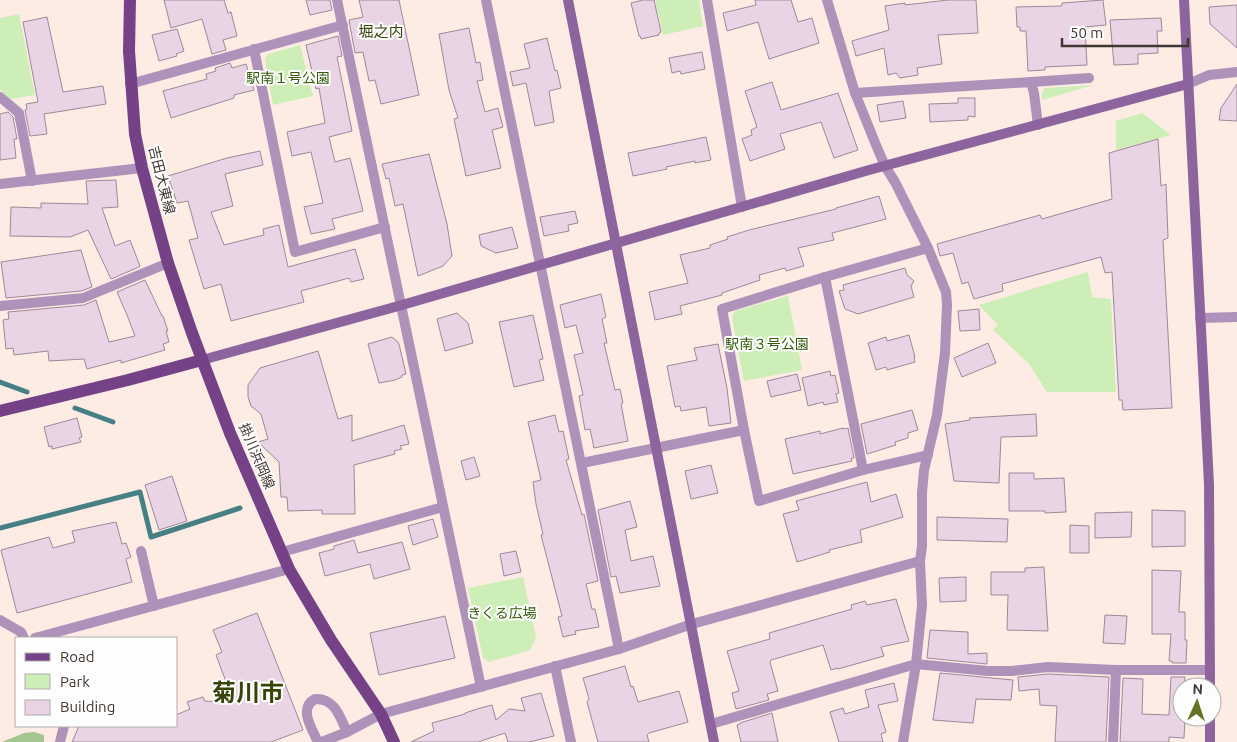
<svg xmlns="http://www.w3.org/2000/svg" width="1237" height="742" font-family="Ubuntu,'Noto Sans JP',sans-serif">
	<style>
		.green { fill: #cdefb7 }
		.forest { fill: #a4c58f }
		.lines { fill: none; stroke-linecap: round; stroke-linejoin: round }
		.stream { stroke: #478084; stroke-width: 5 }
		.building { fill: #e9d4e5; stroke: #9c8898 }
		.lane { stroke: #ae92b9; stroke-width: 10 }
		.street { stroke: #ae92b9; stroke-width: 10 }
		.secondary { stroke: #8d649d; stroke-width: 10 }
		.primary { stroke: #754288; stroke-width: 12 }
		.labels { text-anchor: middle; stroke-width: 4; stroke-linejoin: round; paint-order: stroke }
		.park-label { font-size: 14px; fill: #345b0c; stroke: #fdfdfd }
		.street-label { font-size: 14px; fill: #413732; stroke: #fdfdfd }
		.neighbourhood-label { font-size: 15px; fill: #38440a; stroke: #fdfdfd }
		.town-label { font-size: 24px; font-weight: bold; fill: #38440a; stroke: #fdfdfd }
	</style>
	<rect width="100%" height="100%" fill="#fcece4"/>
	<g class="green">
		<polygon points="655,0 699,0 703,26 663,35"/>
		<polygon points="19,14 35,95 10,99 0,90 0,18"/>
		<polygon points="300,45 313,96 273,105 265,59 268,54"/>
		<polygon points="1094,85 1042,100 1042,93 1045,88"/>
		<polygon points="1142,113 1171,135 1116,150 1116,121"/>
		<polygon points="1088,272 1092,297 1111,299 1116,392 1047,392 1029,364 993,330 998,325 979,305"/>
		<polygon points="788,296 802,370 744,381 732,318 735,311"/>
		<polygon points="523,577 536,638 530,650 489,662 483,658 468,588"/>
	</g>
	<polygon class="forest" points="34,732 44,735 44,742 2,742 24,733"/>
	<g class="lines">
		<g class="stream">
			<polyline points="0,382 27,392"/>
			<polyline points="75,408 113,422"/>
			<polyline points="0,528 140,492 151,537 240,508"/>
		</g>
	</g>
	<g class="building">
		<polygon points="164,0 224,0 228,13 231,12 237,36 223,40 226,50 212,54 202,19 171,28"/>
		<polygon points="306,0 330,0 332,10 310,15"/>
		<polygon points="359,0 399,0 419,95 381,104 375,80 369,81 363,52 355,53 349,20 363,17"/>
		<polygon points="643,0 654,0 661,32 659,33 659,35 641,39 640,36 639,36 631,3"/>
		<polygon points="755,0 791,0 798,22 812,18 819,43 769,59 758,22 727,31 723,13 756,5"/>
		<polygon points="948,0 976,0 978,33 938,35 942,64 917,68 918,75 900,78 896,73 888,75 884,48 856,56 852,41 889,30 885,6 905,3 905,5"/>
		<polygon points="1103,0 1106,25 1085,27 1087,65 1045,67 1045,70 1028,71 1026,31 1020,31 1020,27 1017,27 1016,7 1062,6 1062,3"/>
		<polygon points="1237,5 1237,48 1210,24 1209,7"/>
		<polygon points="47,17 63,92 103,86 106,104 44,114 47,134 30,136 25,110 27,109 26,104 38,102 23,22"/>
		<polygon points="1161,18 1162,31 1157,31 1158,53 1138,54 1138,64 1114,65 1110,20"/>
		<polygon points="469,28 476,63 480,62 483,80 477,81 485,112 498,108 503,127 492,130 501,168 466,176 454,119 458,118 449,90 439,34"/>
		<polygon points="177,29 184,51 176,54 177,56 159,61 152,35"/>
		<polygon points="338,36 342,56 337,57 352,131 329,137 335,162 350,158 363,211 332,219 335,229 311,234 304,207 323,203 311,152 292,156 287,132 325,123 319,88 316,89 306,45"/>
		<polygon points="547,38 555,71 557,70 561,88 549,91 554,122 535,126 526,83 513,86 510,72 530,68 524,44"/>
		<polygon points="702,52 705,69 681,74 680,71 672,73 669,58"/>
		<polygon points="230,63 232,68 246,64 254,90 234,95 234,98 171,118 163,91 207,79 206,74 216,71 215,68"/>
		<polygon points="772,82 781,110 838,93 858,150 834,158 821,122 780,134 785,149 750,161 742,139 752,135 751,130 757,127 745,91"/>
		<polygon points="1237,84 1237,121 1219,120 1221,108"/>
		<polygon points="958,98 975,98 975,117 968,116 968,120 930,122 929,104 958,103"/>
		<polygon points="903,101 906,118 880,122 877,105"/>
		<polygon points="8,112 13,117 17,139 14,139 16,158 0,160 0,114"/>
		<polygon points="706,137 711,160 695,163 695,161 666,167 667,169 633,176 628,153"/>
		<polygon points="1158,139 1161,186 1166,184 1168,238 1163,240 1172,408 1123,410 1122,400 1119,400 1112,272 1105,273 1101,257 1002,284 1003,291 974,299 968,282 962,284 953,253 940,256 937,244 1040,215 1042,219 1112,199 1109,153"/>
		<polygon points="260,151 263,165 225,174 233,206 211,212 224,245 264,235 263,229 279,225 288,267 355,249 364,279 351,282 349,278 301,291 304,302 231,321 221,284 204,289 189,240 198,238 188,201 177,203 168,176 227,158"/>
		<polygon points="429,154 447,224 452,256 443,266 418,276 403,204 395,206 389,178 386,179 382,164"/>
		<polygon points="116,180 118,207 102,208 115,246 130,240 140,266 139,267 111,279 88,230 70,237 10,236 11,207 41,208 41,203 88,204 86,181"/>
		<polygon points="879,196 886,219 832,233 834,240 798,248 804,266 786,271 785,268 759,275 760,280 722,293 722,295 680,306 682,314 655,320 649,292 688,283 680,255 710,248 710,245 728,239 727,237 749,230 836,209 836,208"/>
		<polygon points="575,211 578,223 568,225 569,231 544,236 540,217"/>
		<polygon points="512,227 518,248 496,253 481,246 479,235"/>
		<polygon points="81,250 92,287 81,291 6,298 1,262"/>
		<polygon points="905,268 907,275 914,281 911,286 914,297 858,314 845,309 839,291 844,290 843,285"/>
		<polygon points="145,280 162,316 163,316 168,331 166,331 169,342 163,344 165,350 121,363 121,360 87,369 84,359 49,361 48,351 14,355 13,348 6,349 3,320 9,319 8,312 84,305 96,300 109,342 135,336 127,315 117,292"/>
		<polygon points="601,294 606,317 602,319 607,343 604,343 615,390 620,389 623,403 621,404 628,441 594,448 590,429 585,430 579,396 583,395 574,355 583,353 576,325 565,328 560,305"/>
		<polygon points="979,309 980,330 960,331 958,311"/>
		<polygon points="457,313 468,323 473,343 445,351 437,319"/>
		<polygon points="533,315 543,359 539,360 544,380 514,387 499,322"/>
		<polygon points="909,335 915,357 914,357 915,362 887,370 886,367 876,370 868,343 886,337 887,341"/>
		<polygon points="392,337 397,341 399,344 406,374 402,375 402,377 395,380 379,383 368,344"/>
		<polygon points="988,343 996,363 962,377 954,358"/>
		<polygon points="718,344 727,388 731,423 709,426 706,407 681,411 680,406 675,407 667,366 697,360 694,348"/>
		<polygon points="318,351 338,419 352,415 352,441 404,425 409,444 400,446 402,449 394,451 395,454 354,465 355,514 322,514 322,510 288,511 287,497 281,497 279,462 258,442 268,439 261,414 251,406 248,397 248,385 260,368"/>
		<polygon points="830,371 831,376 835,375 839,393 836,394 838,402 824,405 823,402 808,406 802,378"/>
		<polygon points="797,374 801,390 771,397 767,381"/>
		<polygon points="912,410 918,430 908,433 908,438 895,442 896,445 867,454 861,424"/>
		<polygon points="1036,414 1037,436 1001,437 999,483 954,481 945,424 970,420 969,418"/>
		<polygon points="555,415 559,432 563,431 569,459 566,460 582,515 584,514 598,581 586,584 592,609 595,609 599,627 575,631 576,634 563,637 558,617 562,616 541,535 543,534 536,504 533,482 541,480 528,422"/>
		<polygon points="77,418 82,437 79,438 81,442 52,449 52,446 49,447 44,427"/>
		<polygon points="843,428 843,429 848,428 854,458 851,458 852,461 793,474 785,439 820,431 820,434"/>
		<polygon points="474,457 480,476 466,480 461,461"/>
		<polygon points="711,465 718,493 691,499 685,471"/>
		<polygon points="1009,473 1034,473 1034,479 1064,478 1066,512 1045,513 1045,511 1009,511"/>
		<polygon points="172,476 187,521 159,530 145,485"/>
		<polygon points="867,482 871,502 896,494 903,517 860,530 862,542 829,550 830,552 797,562 783,514 799,510 796,501"/>
		<polygon points="630,501 637,527 625,530 631,561 653,556 660,586 620,593 616,576 611,577 598,510"/>
		<polygon points="1152,510 1185,511 1185,546 1152,547"/>
		<polygon points="1132,512 1131,537 1095,538 1095,513"/>
		<polygon points="937,517 1008,519 1007,542 937,540"/>
		<polygon points="433,519 438,537 413,545 408,526"/>
		<polygon points="116,522 122,544 126,543 131,557 126,559 132,582 17,613 1,550 49,537 53,548 75,542 72,531"/>
		<polygon points="1070,525 1089,526 1089,553 1070,553"/>
		<polygon points="354,540 358,553 402,542 410,569 374,579 370,564 325,576 319,553 334,549 334,546"/>
		<polygon points="516,551 521,572 504,576 500,554"/>
		<polygon points="1044,567 1048,631 1007,630 1008,595 991,595 991,572 1025,572 1025,568"/>
		<polygon points="1152,570 1181,571 1179,612 1185,612 1185,640 1187,640 1186,663 1172,663 1172,661 1169,661 1171,634 1152,634"/>
		<polygon points="966,577 966,601 940,602 939,578"/>
		<polygon points="896,599 909,641 881,647 884,656 838,669 838,668 831,670 823,645 771,660 770,662 778,691 767,694 769,700 736,709 732,693 739,691 727,651 770,639 769,633 852,609 851,605 865,601 867,605"/>
		<polygon points="257,613 303,730 271,742 72,742 79,726 176,726 176,715 190,709 187,702 203,697 205,701 234,703 216,655 222,652 213,630"/>
		<polygon points="1105,615 1127,616 1125,644 1103,643"/>
		<polygon points="445,616 455,658 379,675 370,633"/>
		<polygon points="930,630 968,632 968,654 987,653 987,664 927,658"/>
		<polygon points="625,666 631,687 633,686 638,702 679,691 688,722 649,733 647,735 649,742 598,742 587,702 589,699 583,678"/>
		<polygon points="940,673 1013,680 1011,700 976,699 973,723 933,720"/>
		<polygon points="1048,674 1109,677 1106,742 1055,742 1057,706 1040,705 1039,689 1019,691 1018,677"/>
		<polygon points="1171,677 1185,677 1184,687 1182,687 1182,717 1185,717 1184,738 1169,737 1169,742 1120,742 1123,678 1143,679 1142,714 1169,715"/>
		<polygon points="894,683 898,701 878,705 886,732 881,734 883,742 839,742 830,712 843,708 845,714 869,707 865,690"/>
		<polygon points="541,693 554,736 529,742 508,742 505,733 478,742 411,742 434,731 432,723 465,714 465,713 477,709 492,705 496,720 509,709 525,711 521,698"/>
		<polygon points="772,713 778,742 741,742 737,725 740,724 740,723"/>
	</g>
	<g class="lines">
		<g class="lane">
			<polyline points="0,97 19,113 32,181"/>
			<polyline points="141,551 154,606"/>
			<polyline points="0,620 21,632 24,638"/>
			<polyline points="35,638 289,569"/>
			<polyline points="60,742 64,726"/>
			<path d="M318,742C312,729 298,708 315,699C335,698 340,717 347,732"/>
			<polyline points="322,742 347,732 381,714"/>
		</g>
		<g class="street">
			<polyline points="337,0 481,687"/>
			<polyline points="486,0 619,649"/>
			<polyline points="707,0 742,207"/>
			<polyline points="827,0 855,93 876,145 885,166 895,182 928,248 946,292 947,305 945,353 937,415 924,470 922,493 922,546 920,561 922,605 916,664 903,742"/>
			<polyline points="254,49 295,252 385,227"/>
			<polyline points="1031,82 1089,78"/>
			<polyline points="130,84 343,25"/>
			<polyline points="1188,84 1209,75 1237,72"/>
			<polyline points="855,93 1031,82 1034,93 1038,125"/>
			<polyline points="0,184 142,168"/>
			<polyline points="825,277 863,470"/>
			<polyline points="0,306 83,298 168,263"/>
			<polyline points="1200,318 1237,317"/>
			<polyline points="928,455 863,470 759,501 744,430 722,309 825,277 928,248"/>
			<polyline points="582,463 744,430"/>
			<polyline points="282,552 443,507"/>
			<polyline points="555,666 571,742"/>
			<polyline points="381,714 619,649 692,624 920,561"/>
			<polyline points="711,724 916,664 988,671 1012,671 1048,667 1116,670 1210,670"/>
			<polyline points="1113,742 1116,670"/>
		</g>
		<g class="secondary">
			<polyline points="568,0 714,742"/>
			<polyline points="1184,0 1209,484 1210,687"/>
			<polyline points="202,360 402,305 869,170 1188,84"/>
			<polyline points="1210,717 1210,742"/>
		</g>
		<g class="primary">
			<polyline points="130,0 129,51 135,134 142,168 168,263 192,333 230,433 289,569 331,640 381,714 394,742"/>
			<polyline points="0,411 128,380 202,360"/>
		</g>
	</g>
	<g class="labels">
		<g class="park-label">
			<text x="288" y="83">駅南１号公園</text>
			<text x="767" y="349">駅南３号公園</text>
			<text x="502" y="618">きくる広場</text>
		</g>
		<g class="street-label">
			<text transform="translate(162 180) rotate(76)" y="5">吉田大東線</text>
			<text transform="translate(257 456) rotate(67)" y="5">掛川浜岡線</text>
		</g>
		<g class="neighbourhood-label">
			<text x="381" y="37">堀之内</text>
		</g>
		<g class="town-label">
			<text x="248" y="701">菊川市</text>
		</g>
	</g>
	<rect x="15" y="637" width="162" height="90" fill="#fdfdfd" stroke="#b2aeac"/>
	<rect x="25" y="653" width="25" height="8" fill="#754288" stroke="#b2aeac"/>
	<text x="60" y="662" font-size="15" fill="#413732">Road</text>
	<rect x="25" y="674" width="25" height="15" fill="#cdefb7" stroke="#b2aeac"/>
	<text x="60" y="687" font-size="15" fill="#413732">Park</text>
	<rect x="25" y="700" width="25" height="15" fill="#e9d4e5" stroke="#b2aeac"/>
	<text x="60" y="712" font-size="15" fill="#413732">Building</text>
	<g transform="translate(1197 702) rotate(3)"><circle r="24" fill="#fdfdfd" stroke="#b2aeac"/>
	<path d="M0-4L9 19L0 12L-9 19Z" fill="#637523"/>
	<text y="-8" font-size="14" font-weight="bold" text-anchor="middle" fill="#413732">N</text>
	</g>
	<path d="M1062 38v8h126v-8" fill="none" stroke="#413732" stroke-width="2.5"/>
	<text x="1070" y="38" font-size="15" fill="#413732" stroke="#fdfdfd" stroke-width="4" paint-order="stroke">50 m</text>
</svg>
